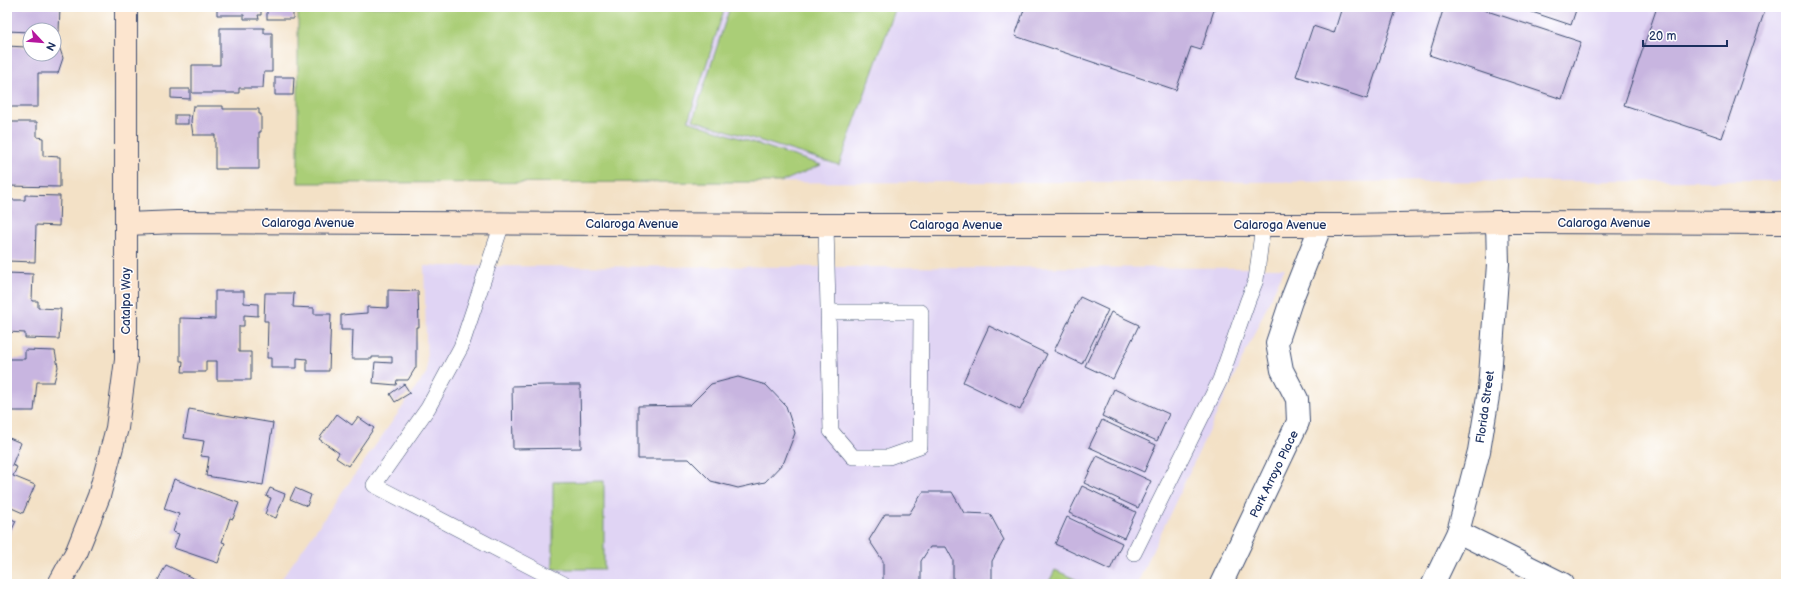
<svg xmlns="http://www.w3.org/2000/svg" width="1793" height="591" font-family="'Balsamiq Sans',sans-serif">
	<style>
		.built { fill: #e0d4f4 }
		.green { fill: #aace77; stroke: #627e6a }
		.building { fill: #c8b5e0 }
		.lines { fill: none; stroke-linecap: round; stroke-linejoin: round }
		.lane-casing { stroke: #3b4a6e; stroke-width: 16 }
		.street-casing { stroke: #3b4a6e; stroke-width: 24 }
		.secondary-casing { stroke: #3b4a6e; stroke-width: 24 }
		.lane { stroke: #fff; stroke-width: 15 }
		.street { stroke: #fff; stroke-width: 22 }
		.secondary { stroke: #fce5cf; stroke-width: 22 }
		.labels { text-anchor: middle; stroke-width: 3; stroke-linejoin: round; paint-order: stroke }
		.street-label { font-size: 12px; fill: #1b2f5e; stroke: #fff }
	</style>
	<rect width="100%" height="100%" fill="#fff"/>
	<filter id="ink" filterUnits="userSpaceOnUse"><feTurbulence type="fractalNoise" baseFrequency=".025" numOctaves="2"/><feDisplacementMap in="SourceGraphic" scale="8" xChannelSelector="R" yChannelSelector="G"/><feConvolveMatrix kernelMatrix="1 2 1 2 8 2 1 2 1" color-interpolation-filters="sRGB"/></filter>
	<filter id="wash" filterUnits="userSpaceOnUse"><feTurbulence type="fractalNoise" baseFrequency=".012" numOctaves="4" result="noise"/><feDisplacementMap in="SourceGraphic" scale="16" xChannelSelector="R" yChannelSelector="G"/><feGaussianBlur stdDeviation="0.9" result="paint"/><feColorMatrix in="noise" values="0 0 0 0 0 0 0 0 0 0 0 0 0 0 0 0 0 1.4 0 .05"/><feComposite in="paint" operator="in"/></filter>
	<g filter="url(#wash)">
		<rect width="100%" height="100%" fill="#f3e1c6"/>
		<g class="built">
			<polygon points="298,7 1786,7 1786,181 298,183"/>
			<polygon points="424,266 1285,268 1137,584 278,584 427,372"/>
		</g>
		<g class="green">
			<polygon points="298,7 725,7 688,121 821,165 781,182 298,183"/>
			<polygon points="730,7 896,7 839,165 693,120"/>
			<polygon points="604,481 604,569 553,569 553,482"/>
			<polygon points="1055,570 1086,584 1048,584"/>
		</g>
		<g id="blocks">
			<g class="building">
				<polygon points="7,7 54,7 60,8 59,31 30,30 30,32 7,31"/>
				<polygon points="217,7 261,7 261,15 258,15 259,19 244,19 244,15 217,15"/>
				<rect x="267" y="7" width="26" height="12"/>
				<polygon points="1025,7 1215,7 1201,50 1191,47 1176,90 1015,36"/>
				<polygon points="1342,7 1397,7 1367,99 1296,76 1313,26 1334,33"/>
				<polygon points="1444,7 1475,7 1581,42 1562,99 1429,55"/>
				<polygon points="1517,7 1577,7 1571,25"/>
				<polygon points="1657,7 1766,7 1722,138 1624,105"/>
				<polygon points="220,28 264,28 264,33 272,33 272,72 264,72 263,88 239,88 239,93 192,93 192,65 220,65"/>
				<polygon points="25,42 30,42 30,54 54,54 54,42 58,43 63,58 58,73 38,73 38,107 7,107 7,46 26,47"/>
				<polygon points="275,77 294,77 293,95 275,95"/>
				<polygon points="171,89 190,89 190,99 171,98"/>
				<polygon points="193,106 223,106 223,109 259,109 259,114 261,114 261,132 259,132 259,169 215,169 215,135 193,135 191,121"/>
				<rect x="175" y="115" width="13" height="9"/>
				<polygon points="7,117 10,117 10,122 37,122 37,137 43,138 43,156 60,157 60,187 7,186"/>
				<polygon points="25,195 60,196 59,226 36,225 35,262 7,261 7,200 25,200"/>
				<polygon points="7,273 33,274 32,301 38,301 38,308 61,309 59,339 25,338 25,333 7,332"/>
				<polygon points="388,290 418,291 419,327 416,327 416,367 408,380 397,380 396,385 373,383 375,362 392,363 392,357 372,357 372,359 352,359 353,330 341,330 341,315 367,313 367,307 388,308"/>
				<polygon points="215,291 244,291 244,303 258,304 258,316 244,315 244,326 239,326 239,352 251,352 251,380 217,380 217,361 206,361 206,372 182,372 183,361 180,361 180,318 215,319"/>
				<polygon points="265,293 294,293 293,307 314,308 314,314 331,314 329,371 307,371 307,359 297,358 297,368 271,368 271,358 267,358 268,321 264,321"/>
				<polygon points="1080,297 1108,310 1082,364 1054,351"/>
				<polygon points="1111,312 1139,325 1113,379 1085,366"/>
				<polygon points="989,326 1047,354 1020,410 963,382"/>
				<polygon points="25,350 55,351 58,367 54,382 37,382 34,411 7,411 7,359 25,359"/>
				<polygon points="738,377 766,385 786,406 795,433 784,462 765,482 738,488 711,481 689,459 638,459 638,406 690,405 711,384"/>
				<polygon points="404,384 410,393 395,402 390,394"/>
				<polygon points="546,385 580,385 581,448 513,449 512,386"/>
				<polygon points="1114,389 1169,414 1157,441 1102,416"/>
				<polygon points="189,409 273,423 263,485 206,476 209,457 201,456 204,441 184,438"/>
				<polygon points="337,414 352,425 358,417 374,428 348,466 336,458 339,453 319,439"/>
				<polygon points="1102,420 1156,445 1144,472 1089,447"/>
				<polygon points="7,437 21,443 12,465 17,467 13,476 35,485 23,513 7,506"/>
				<polygon points="1097,456 1151,481 1138,508 1084,483"/>
				<polygon points="174,479 239,503 233,519 230,518 222,542 225,543 218,563 174,548 179,534 173,532 179,514 164,509"/>
				<polygon points="1082,486 1136,512 1124,538 1069,513"/>
				<polygon points="270,488 285,494 276,518 265,514 271,498 266,496"/>
				<polygon points="295,488 311,495 307,506 290,499"/>
				<polygon points="923,492 952,492 964,513 990,514 1004,540 992,561 992,584 953,584 953,560 946,547 930,547 921,561 921,584 883,584 883,561 869,540 885,514 909,514"/>
				<polygon points="7,517 16,521 7,540"/>
				<polygon points="1067,517 1122,543 1110,570 1055,544"/>
				<polygon points="166,565 205,584 156,584"/>
			</g>
		</g>
	</g>
	<g filter="url(#ink)">
		<use href="#blocks" fill-opacity="0" stroke="#3b4a6e" stroke-width="1"/>
		<g class="lines">
			<g class="lane-casing">
				<g id="lane">
					<polyline points="502,224 461,347 428,408 374,485 564,584"/>
					<polyline points="826,225 831,431 853,457 889,457 920,446 921,312 828,312"/>
					<polyline points="1134,553 1220,380 1248,300 1256,280 1263,225"/>
				</g>
			</g>
			<g class="street-casing">
				<g id="street">
					<polyline points="1458,532 1563,584"/>
					<polyline points="1221,584 1298,422 1297,399 1282,370 1277,343 1291,301 1321,225"/>
					<polyline points="1433,584 1458,532 1479,451 1489,390 1498,264 1497,222"/>
				</g>
			</g>
			<g class="secondary-casing">
				<g id="secondary">
					<polyline points="126,224 177,222 813,225 1349,225 1497,222 1786,223"/>
					<polyline points="59,584 77,551 99,496 117,428 126,360 126,7"/>
				</g>
			</g>
			<use href="#lane" class="lane"/>
			<use href="#street" class="street"/>
			<use href="#secondary" class="secondary"/>
		</g>
	</g>
	<g class="labels">
		<g class="street-label">
			<text x="308" y="227">Calaroga Avenue</text>
			<text x="1604" y="227">Calaroga Avenue</text>
			<text x="632" y="228">Calaroga Avenue</text>
			<text x="956" y="229">Calaroga Avenue</text>
			<text x="1280" y="229">Calaroga Avenue</text>
			<text transform="translate(126 301) rotate(-90)" y="4">Catalpa Way</text>
			<text transform="translate(1485 407) rotate(-82)" y="4">Florida Street</text>
			<text transform="translate(1274 474) rotate(-64)" y="4">Park Arroyo Place</text>
		</g>
	</g>
	<rect width="1793" height="591" fill="none" stroke="#fff" stroke-width="24"/>
	<g transform="translate(42 42) rotate(116)"><circle r="19" fill="#ffffff" stroke="#a4acbf"/>
	<path d="M0-3L7 15L0 10L-7 15Z" fill="#b5179e"/>
	<text y="-6" font-size="11" font-weight="bold" text-anchor="middle" fill="#1b2f5e">N</text>
	</g>
	<path d="M1643 40v6h84v-6" fill="none" stroke="#1b2f5e" stroke-width="2"/>
	<text x="1649" y="40" font-size="12" fill="#1b2f5e" stroke="#ffffff" stroke-width="3" paint-order="stroke">20 m</text>
</svg>
